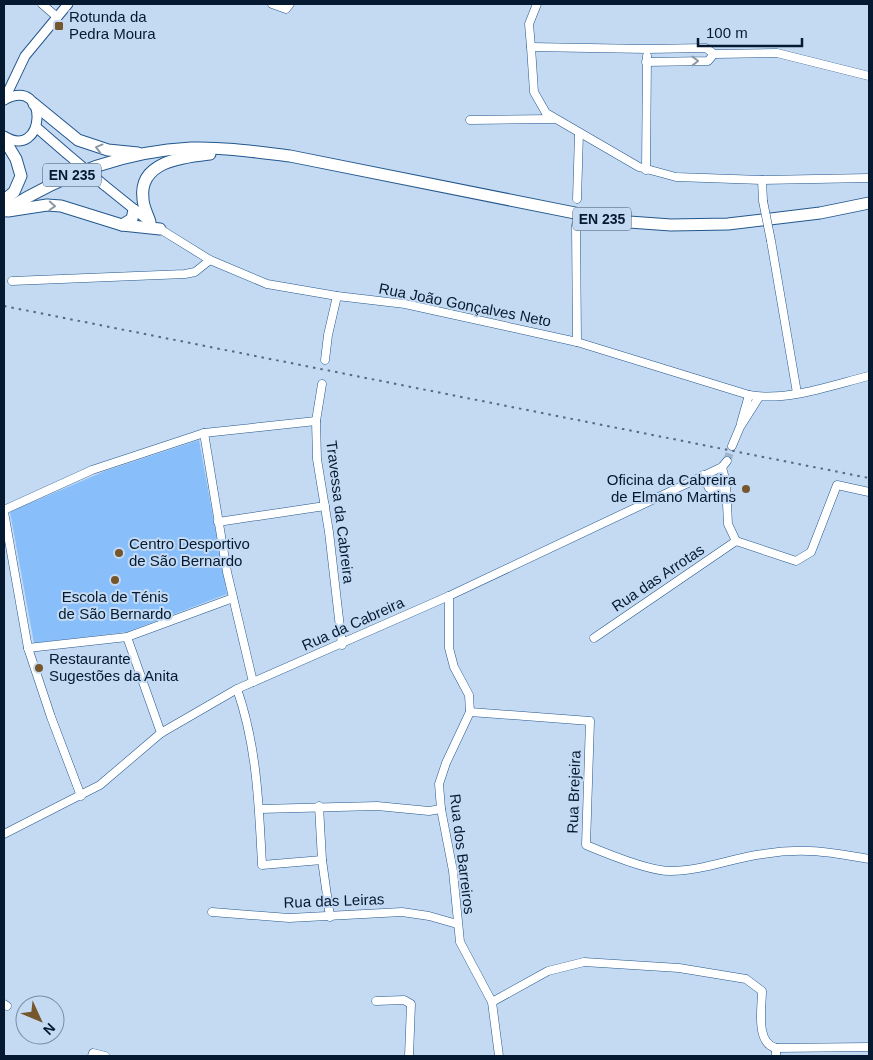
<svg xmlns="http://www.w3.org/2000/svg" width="873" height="1060" font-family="Arial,sans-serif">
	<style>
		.green { fill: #88bffb }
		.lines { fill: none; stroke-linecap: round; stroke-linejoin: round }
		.minor-tunnel { stroke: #9eb4cc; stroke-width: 8; stroke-dasharray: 8 4; stroke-linecap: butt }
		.minor-casing { stroke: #23578d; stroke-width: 9 }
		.tertiary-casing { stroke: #23578d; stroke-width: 11 }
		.primary-casing { stroke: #23578d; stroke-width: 13 }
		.minor { stroke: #fff; stroke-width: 8 }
		.tertiary { stroke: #fff; stroke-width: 9 }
		.primary { stroke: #fff; stroke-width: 11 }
		.rail { stroke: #546a81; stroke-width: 2; stroke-dasharray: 2.5 5; stroke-linecap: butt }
		.minor-bridge-casing { stroke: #23578d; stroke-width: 9; stroke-linecap: butt }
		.tertiary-bridge-casing { stroke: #23578d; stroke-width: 11; stroke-linecap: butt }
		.minor-bridge { stroke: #fff; stroke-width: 8 }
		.tertiary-bridge { stroke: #fff; stroke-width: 9 }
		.oneway { stroke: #8e98a2 }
		.poi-dot { fill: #76562c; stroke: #c4daf3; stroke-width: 2 }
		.labels { text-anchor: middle; stroke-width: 4; stroke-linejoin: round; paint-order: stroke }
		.shield { fill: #c4daf3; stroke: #3e546a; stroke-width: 1 }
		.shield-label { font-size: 14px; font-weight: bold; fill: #051a30 }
		.poi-label { font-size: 15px; fill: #051a30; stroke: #c4daf3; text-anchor: start }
		.street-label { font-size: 15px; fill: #051a30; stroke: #c4daf3 }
	</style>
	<rect width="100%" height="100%" fill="#c4daf3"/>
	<polygon class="green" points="199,440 227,594 127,632 34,643 10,512 105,471"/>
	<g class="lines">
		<polyline class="minor-tunnel" points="727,461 732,446"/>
		<g class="minor-casing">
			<g id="minor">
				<polyline points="42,4 57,17"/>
				<polyline points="272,4 286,9 290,4"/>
				<polyline points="537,4 529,24 531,47 534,92 546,113 639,167 676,177 762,180 869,178"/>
				<polyline points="531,47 647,49 706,48 714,54 708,61 646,62"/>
				<polyline points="714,54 777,53 869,76"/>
				<polyline points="470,120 553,119"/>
				<polyline points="646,170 647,56"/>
				<polyline points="762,180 763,201"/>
				<polyline points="577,199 579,133"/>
				<polyline points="576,225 577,342"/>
				<path d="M160,229L210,260L267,284L337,296L405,304L577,342L749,395C787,402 832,385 869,376"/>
				<polyline points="771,241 797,393"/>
				<polyline points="12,281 185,274 195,272 210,260"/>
				<polyline points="325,360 328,335 337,296"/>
				<polyline points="322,384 316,421 317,459 329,532 342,645"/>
				<polyline points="741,423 749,395"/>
				<polyline points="204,433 227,572 253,682"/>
				<polyline points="732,446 740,427 759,397"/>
				<path d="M703,475L709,488C716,493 723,491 726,483L722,467"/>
				<polyline points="726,483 728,524 736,541 796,561 811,552 837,485 869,492"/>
				<polyline points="4,510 92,470 204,433 316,421"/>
				<polyline points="4,512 28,648 51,717 81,796"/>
				<polyline points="218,522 325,506"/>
				<polyline points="449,596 449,648 454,667 469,695 470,712 446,763 439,784 441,809 453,871 460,942 492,1002 499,1056"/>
				<polyline points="127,637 161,733"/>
				<polyline points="594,638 736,541"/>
				<polyline points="28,648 127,637 233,598"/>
				<path d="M237,689C257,746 259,806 262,865L322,860"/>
				<path d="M470,712L590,721L586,845C605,853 650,871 670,871C702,871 732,858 763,854C803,847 830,852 869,859"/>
				<polyline points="319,806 322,860 330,917"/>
				<polyline points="260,809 377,806 429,811 441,809"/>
				<polyline points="4,834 100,785 161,733 237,689 449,596 722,467 727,461"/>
				<polyline points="212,912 289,918 402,912 429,916 457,924"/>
				<polyline points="376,1001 404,1000 411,1004 409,1056"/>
				<path d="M492,1002L548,971L584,962L679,968L746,979L762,991C762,1007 755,1043 776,1048V1056"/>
				<polyline points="4,1004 7,1006"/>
				<polyline points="776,1048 869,1047"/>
				<polyline points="92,1056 93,1053 105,1056"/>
			</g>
		</g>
		<g class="tertiary-casing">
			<g id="tertiary">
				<polyline points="4,100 25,56 68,4"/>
				<path d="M4,100C51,75 45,162 4,136"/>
				<polyline points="36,127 66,153"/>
				<polyline points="104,185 150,222"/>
			</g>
		</g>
		<g class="primary-casing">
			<g id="primary">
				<polyline points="34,104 78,140 108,150 138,153"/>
				<polyline points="4,139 16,159 21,176 14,192 4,200"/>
				<path d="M4,211C60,176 124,151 191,148C224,147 257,152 290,156L615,221L671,225L728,224L820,213L869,203"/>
				<polyline points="8,211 47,205 61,206 122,225 160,229"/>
				<path d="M150,222C148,215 143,207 143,199C138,161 184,157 210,154"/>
				<polyline points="122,225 132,219 134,210"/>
			</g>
		</g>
		<use href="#minor" class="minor"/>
		<use href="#tertiary" class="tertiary"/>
		<use href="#primary" class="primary"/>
		<polyline class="rail" points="4,306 869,478"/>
		<g class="minor-bridge-casing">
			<polyline id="minor-bridge" points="763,201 771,241"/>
		</g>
		<g class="tertiary-bridge-casing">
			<polyline id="tertiary-bridge" points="66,153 104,185"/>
		</g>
		<use href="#minor-bridge" class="minor-bridge"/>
		<use href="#tertiary-bridge" class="tertiary-bridge"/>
	</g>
	<defs><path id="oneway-chevron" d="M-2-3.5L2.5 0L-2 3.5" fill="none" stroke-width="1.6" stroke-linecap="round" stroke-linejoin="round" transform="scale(1.25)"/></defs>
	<g class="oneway">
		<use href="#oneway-chevron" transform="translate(695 61)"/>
		<use href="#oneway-chevron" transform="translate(99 148) rotate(-165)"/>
		<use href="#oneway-chevron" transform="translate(52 206) rotate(3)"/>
	</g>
	<g class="poi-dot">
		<rect x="54" y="21" width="10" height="10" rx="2.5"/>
		<circle cx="746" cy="489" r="5"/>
		<circle cx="119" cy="553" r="5"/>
		<circle cx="115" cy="580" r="5"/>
		<circle cx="39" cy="668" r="5"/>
	</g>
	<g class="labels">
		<g class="shield">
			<rect x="43" y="163.5" width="58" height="23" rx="4"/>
			<rect x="573" y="207.5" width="58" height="23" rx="4"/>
		</g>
		<g class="shield-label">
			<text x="72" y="180">EN 235</text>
			<text x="602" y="224">EN 235</text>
		</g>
		<g class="poi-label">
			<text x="69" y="22">Rotunda da<tspan x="69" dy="17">Pedra Moura</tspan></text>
			<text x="736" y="485" text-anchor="end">Oficina da Cabreira<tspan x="736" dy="17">de Elmano Martins</tspan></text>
			<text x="129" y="549">Centro Desportivo<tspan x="129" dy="17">de São Bernardo</tspan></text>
			<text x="115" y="602" text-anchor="middle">Escola de Ténis<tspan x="115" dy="17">de São Bernardo</tspan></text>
			<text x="49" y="664">Restaurante<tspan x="49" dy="17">Sugestões da Anita</tspan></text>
		</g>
		<g class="street-label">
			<text transform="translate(465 305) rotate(11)" y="5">Rua João Gonçalves Neto</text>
			<text transform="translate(340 512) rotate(83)" y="5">Travessa da Cabreira</text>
			<text transform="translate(658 578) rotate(-34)" y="5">Rua das Arrotas</text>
			<text transform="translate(353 624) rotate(-24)" y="5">Rua da Cabreira</text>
			<text transform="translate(574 792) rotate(-88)" y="5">Rua Brejeira</text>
			<text transform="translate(462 854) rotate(83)" y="5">Rua dos Barreiros</text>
			<text transform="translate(334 901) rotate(-2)" y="5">Rua das Leiras</text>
		</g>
	</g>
	<rect width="873" height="1060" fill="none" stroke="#051a30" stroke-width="10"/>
	<g transform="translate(40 1020) rotate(134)"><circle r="24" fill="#c4daf3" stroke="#788da5"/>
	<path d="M0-4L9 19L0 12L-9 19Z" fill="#76562c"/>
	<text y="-8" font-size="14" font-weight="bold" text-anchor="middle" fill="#051a30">N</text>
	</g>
	<path d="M698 38v8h104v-8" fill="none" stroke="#051a30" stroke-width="2.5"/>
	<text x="706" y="38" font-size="15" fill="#051a30" stroke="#c4daf3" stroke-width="4" paint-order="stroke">100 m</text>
</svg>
